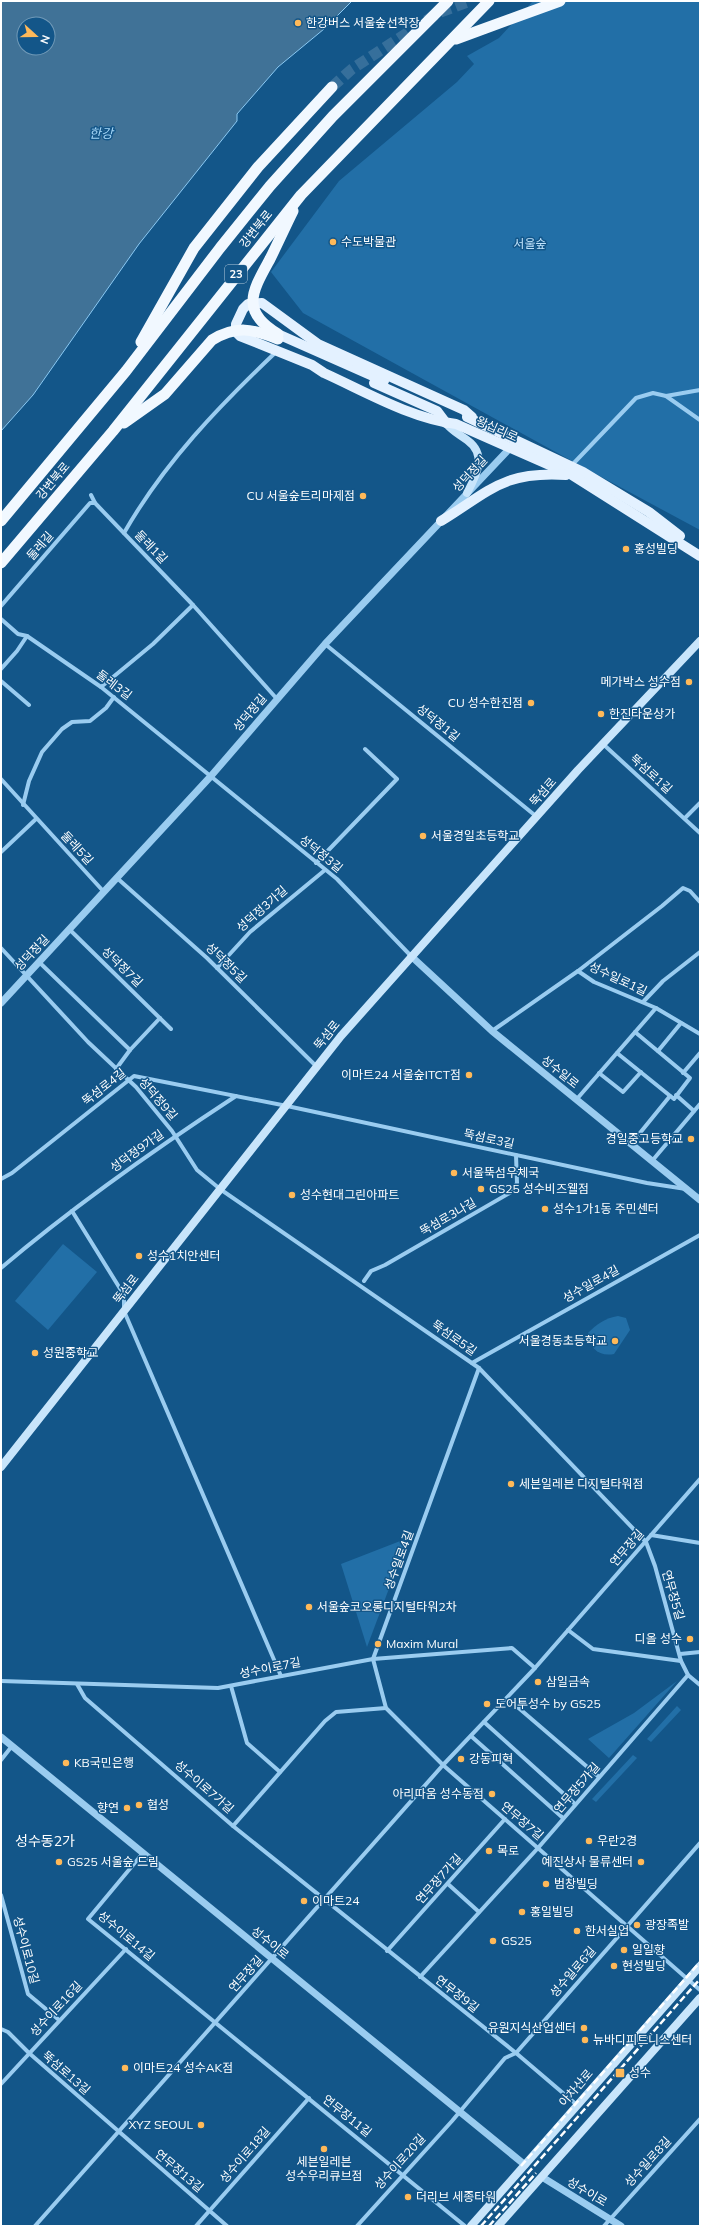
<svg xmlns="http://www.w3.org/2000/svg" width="701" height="2227" font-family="Mulish,'Noto Sans KR',sans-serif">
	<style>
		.green { fill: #226fa7 }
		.water { fill: #407297; stroke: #8bc9f3; fill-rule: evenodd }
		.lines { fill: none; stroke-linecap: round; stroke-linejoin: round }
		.trunk-tunnel { stroke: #366f9b; stroke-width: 11; stroke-dasharray: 11 5.5; stroke-linecap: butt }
		.minor { stroke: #9accf0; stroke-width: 4 }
		.tertiary { stroke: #9accf0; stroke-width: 7 }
		.secondary { stroke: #c8e5fb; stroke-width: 8 }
		.primary { stroke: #e3f1ff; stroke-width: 10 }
		.trunk { stroke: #f1f8ff; stroke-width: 11 }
		.rail { stroke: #fff; stroke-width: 2.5; stroke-dasharray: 7 3; stroke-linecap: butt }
		.poi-dot { fill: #ffb959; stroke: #135689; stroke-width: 1.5 }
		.labels { text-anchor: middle; stroke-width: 3; stroke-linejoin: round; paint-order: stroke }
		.shield { fill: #135689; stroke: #b8ccdc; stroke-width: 1 }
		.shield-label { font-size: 11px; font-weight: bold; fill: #fff }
		.poi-label { font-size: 12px; fill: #fff; stroke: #135689; text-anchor: start }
		.street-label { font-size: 12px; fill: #fff; stroke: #135689 }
		.park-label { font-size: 12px; fill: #c0e3fc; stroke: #135689 }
		.water-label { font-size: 13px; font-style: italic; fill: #a5d6f7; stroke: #135689 }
		.quarter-label { font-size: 14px; fill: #fff; stroke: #135689 }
	</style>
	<rect width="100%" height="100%" fill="#135689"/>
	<g class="green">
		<polygon points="533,1 700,1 700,530 581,466 303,313 271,272 339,181 457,82 474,64 467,56 499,38"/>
		<polygon points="63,1244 97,1272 48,1330 15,1301"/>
		<path d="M618,1316L626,1318L630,1330L614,1354C599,1357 589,1348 588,1333C597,1324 605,1318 618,1316Z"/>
		<polygon points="408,1538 367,1647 341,1564"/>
		<polygon points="677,1681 609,1758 588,1739 634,1713"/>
		<polygon points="677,1706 681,1710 651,1742 647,1739"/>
		<polygon points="633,1755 637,1758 596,1802 592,1799"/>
	</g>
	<path class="water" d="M1,1H352L324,29L278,67L237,114V121L139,244L33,395L1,431ZM24,24H48V48H24Z"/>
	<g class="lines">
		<polyline class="trunk-tunnel" points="332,87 352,69 438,13 470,1"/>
		<g class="minor">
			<polyline points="666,396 700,390"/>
			<polyline points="572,465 636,398 653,393 666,396 700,420"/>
			<polyline points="91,495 95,503 193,605 277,699"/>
			<path d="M124,533C164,463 218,407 276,352"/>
			<polyline points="1,606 90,503 95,503"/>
			<polyline points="1,619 18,634 27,636 101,687 337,879 411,956"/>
			<polyline points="325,644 537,817"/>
			<polyline points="1,669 17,651 27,636"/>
			<polyline points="1,681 29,705"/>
			<polyline points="101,687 153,644 193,605"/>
			<polyline points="603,744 700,833"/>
			<polyline points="1,779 104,892"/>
			<polyline points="23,805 29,781 42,752 62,729 72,722 90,721 106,708 114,697"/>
			<polyline points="685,818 700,803"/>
			<polyline points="1,852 36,819"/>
			<polyline points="316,863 397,779 365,749"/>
			<polyline points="117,878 207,958 317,1067"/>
			<polyline points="69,929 171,1029"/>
			<polyline points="1,948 88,1042 136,1087 172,1131 197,1170 220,1189 479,1368 646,1542 655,1566 681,1661 688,1675 700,1685"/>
			<polyline points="39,962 130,1050"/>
			<polyline points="217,968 250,932 325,870"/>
			<polyline points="578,971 662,906 683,888 690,891 700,902"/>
			<polyline points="643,1002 663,981 700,952"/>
			<polyline points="492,1031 578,971 594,982 656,1008 700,1034"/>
			<polyline points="658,1051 681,1023"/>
			<polyline points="617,1053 674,1099 690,1078 635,1032"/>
			<polyline points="116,1069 130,1050 160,1018"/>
			<polyline points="599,1073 623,1092 641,1072"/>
			<polyline points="683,1073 700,1053"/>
			<polyline points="676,1095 694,1111"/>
			<polyline points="576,1100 656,1008"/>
			<polyline points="631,1144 670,1096"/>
			<polyline points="652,1161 700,1104"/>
			<polyline points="1,1179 12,1173 134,1076 287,1106 647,1183 686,1189"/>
			<polyline points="72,1211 124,1295 124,1311 281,1676"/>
			<path d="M1,1268C75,1205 155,1149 236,1096"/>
			<polyline points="364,1281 371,1271 385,1265 513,1191 517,1183 516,1155"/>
			<polyline points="472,1363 700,1235"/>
			<polyline points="479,1368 373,1659 386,1708 443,1765 700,1990"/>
			<polyline points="651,1535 700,1543"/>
			<polyline points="568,1630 593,1649 681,1661"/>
			<polyline points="680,1654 700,1652"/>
			<polyline points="1,1681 218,1688 373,1659 512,1648 535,1668"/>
			<polyline points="77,1684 85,1698 233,1826 516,2053 577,2105"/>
			<polyline points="231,1686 247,1743 280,1772"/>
			<polyline points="507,1698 599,1777"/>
			<polyline points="484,1722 575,1804"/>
			<polyline points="471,1736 563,1818"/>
			<polyline points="1,1760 12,1746"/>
			<polyline points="233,1826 325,1721 336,1712 386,1708"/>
			<polyline points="143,1853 88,1919 465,2226"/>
			<polyline points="448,1884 479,1912"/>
			<polyline points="1,1895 28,1994 59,2020"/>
			<polyline points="387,1951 505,1819"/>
			<polyline points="420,1977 538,1848 688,1675"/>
			<polyline points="1,2029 8,2032 29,2053 227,2226"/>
			<polyline points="1,2084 126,1949"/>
			<polyline points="35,2226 443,1765 535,1668 700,1479"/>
			<polyline points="196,2226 309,2098"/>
			<polyline points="357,2226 452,2121 505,2058 516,2053 700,1843"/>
			<polyline points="604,2226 700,2119"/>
		</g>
		<g class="tertiary">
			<polyline points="411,956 492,1031 700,1200"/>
			<polyline points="1,1003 211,776 325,644 512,446"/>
			<polyline points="1,1737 525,2165"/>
			<polyline points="542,2177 621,2226"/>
		</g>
		<g class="secondary">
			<path d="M446,423C452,431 459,434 467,440C488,455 476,476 467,493"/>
			<polyline points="1,1467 341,1036 578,770 700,641"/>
			<polyline points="471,2226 700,1966"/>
			<polyline points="498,2226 700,1998"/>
		</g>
		<g class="primary">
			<polyline points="280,335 384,381"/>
			<polyline points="374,383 437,411 446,423"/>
			<polyline points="467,417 583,472 649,512 680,536"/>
			<path d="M472,417L464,410L318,344L262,303L248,304L243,309L236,324V332L240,336L312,365L324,373C366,392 410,418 456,424L572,475L700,556"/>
			<path d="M441,521C490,491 503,471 566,475"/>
		</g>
		<g class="trunk">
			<polyline points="456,39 560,1"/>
			<path d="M278,334C239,311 253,290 270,259C278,243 285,227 293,211"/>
			<polyline points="141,342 194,248 258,167 332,87"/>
			<path d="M124,423L165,394L212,340C237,325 252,329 278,339"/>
			<polyline points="1,521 126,371 220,248 270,186 333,116 448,1"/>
			<polyline points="1,563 113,431 301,195 489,1"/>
		</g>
		<g class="rail">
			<polyline points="521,2166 700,1962"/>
			<polyline points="481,2226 700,1979"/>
			<polyline points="489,2226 536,2173"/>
		</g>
	</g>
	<g class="poi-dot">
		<circle cx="298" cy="23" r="4"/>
		<circle cx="333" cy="242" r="4"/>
		<circle cx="363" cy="496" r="4"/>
		<circle cx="626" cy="549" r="4"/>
		<circle cx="689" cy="682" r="4"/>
		<circle cx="531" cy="703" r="4"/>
		<circle cx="601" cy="714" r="4"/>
		<circle cx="423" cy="836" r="4"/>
		<circle cx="469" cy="1075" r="4"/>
		<circle cx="691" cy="1139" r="4"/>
		<circle cx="454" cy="1173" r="4"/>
		<circle cx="481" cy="1189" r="4"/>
		<circle cx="292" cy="1195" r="4"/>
		<circle cx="545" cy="1209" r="4"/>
		<circle cx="139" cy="1256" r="4"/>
		<circle cx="615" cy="1341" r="4"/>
		<circle cx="35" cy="1353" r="4"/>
		<circle cx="511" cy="1484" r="4"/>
		<circle cx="309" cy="1607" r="4"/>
		<circle cx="690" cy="1639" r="4"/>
		<circle cx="378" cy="1644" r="4"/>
		<circle cx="538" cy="1682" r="4"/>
		<circle cx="487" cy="1704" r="4"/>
		<circle cx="461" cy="1759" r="4"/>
		<circle cx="66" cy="1763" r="4"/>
		<circle cx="492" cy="1794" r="4"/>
		<circle cx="139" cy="1805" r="4"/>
		<circle cx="127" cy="1808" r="4"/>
		<circle cx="589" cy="1841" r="4"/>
		<circle cx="489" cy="1851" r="4"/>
		<circle cx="59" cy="1862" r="4"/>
		<circle cx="641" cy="1862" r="4"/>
		<circle cx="546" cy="1884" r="4"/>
		<circle cx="304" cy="1901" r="4"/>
		<circle cx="522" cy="1912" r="4"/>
		<circle cx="637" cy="1925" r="4"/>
		<circle cx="577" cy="1931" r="4"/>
		<circle cx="493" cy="1941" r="4"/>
		<circle cx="624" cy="1950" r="4"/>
		<circle cx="614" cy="1966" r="4"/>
		<circle cx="584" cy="2028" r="4"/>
		<circle cx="585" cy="2040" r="4"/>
		<circle cx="125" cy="2068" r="4"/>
		<rect x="615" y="2068" width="10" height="10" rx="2"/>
		<circle cx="201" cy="2125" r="4"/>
		<circle cx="324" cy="2149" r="4"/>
		<circle cx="408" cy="2197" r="4"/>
	</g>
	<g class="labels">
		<rect class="shield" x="225" y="265" width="22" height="18" rx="3"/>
		<g class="shield-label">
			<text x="236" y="278">23</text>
		</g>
		<g class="poi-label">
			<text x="306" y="27">한강버스 서울숲선착장</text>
			<text x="341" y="246">수도박물관</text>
			<text x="355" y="500" text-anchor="end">CU 서울숲트리마제점</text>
			<text x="634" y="553">홍성빌딩</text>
			<text x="681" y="686" text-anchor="end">메가박스 성수점</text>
			<text x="523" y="707" text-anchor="end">CU 성수한진점</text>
			<text x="609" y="718">한진타운상가</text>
			<text x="431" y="840">서울경일초등학교</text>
			<text x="461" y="1079" text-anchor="end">이마트24 서울숲ITCT점</text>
			<text x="683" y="1143" text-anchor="end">경일중고등학교</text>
			<text x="462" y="1177">서울뚝섬우체국</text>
			<text x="489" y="1193">GS25 성수비즈웰점</text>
			<text x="300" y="1199">성수현대그린아파트</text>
			<text x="553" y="1213">성수1가1동 주민센터</text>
			<text x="147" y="1260">성수1치안센터</text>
			<text x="607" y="1345" text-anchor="end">서울경동초등학교</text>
			<text x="43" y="1357">성원중학교</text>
			<text x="519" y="1488">세븐일레븐 디지털타워점</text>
			<text x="317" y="1611">서울숲코오롱디지털타워2차</text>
			<text x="682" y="1643" text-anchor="end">디올 성수</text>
			<text x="386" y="1648">Maxim Mural</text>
			<text x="546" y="1686">삼일금속</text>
			<text x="495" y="1708">도어투성수 by GS25</text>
			<text x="469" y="1763">강동피혁</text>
			<text x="74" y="1767">KB국민은행</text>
			<text x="484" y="1798" text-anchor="end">아리따움 성수동점</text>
			<text x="147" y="1809">협성</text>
			<text x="119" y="1812" text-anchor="end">향연</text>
			<text x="597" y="1845">우란2경</text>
			<text x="497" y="1855">목로</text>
			<text x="67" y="1866">GS25 서울숲 드림</text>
			<text x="633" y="1866" text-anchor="end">예진상사 물류센터</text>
			<text x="554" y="1888">범창빌딩</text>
			<text x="312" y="1905">이마트24</text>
			<text x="530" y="1916">홍일빌딩</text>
			<text x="645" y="1929">광장족발</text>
			<text x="585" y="1935">한서실업</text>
			<text x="501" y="1945">GS25</text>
			<text x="632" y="1954">일일향</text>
			<text x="622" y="1970">현성빌딩</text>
			<text x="576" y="2032" text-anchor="end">유원지식산업센터</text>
			<text x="593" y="2044">뉴바디피트니스센터</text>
			<text x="133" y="2072">이마트24 성수AK점</text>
			<text x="629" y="2077">성수</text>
			<text x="193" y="2129" text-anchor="end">XYZ SEOUL</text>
			<text x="324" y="2166" text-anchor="middle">세븐일레븐<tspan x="324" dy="14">성수우리큐브점</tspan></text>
			<text x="416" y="2201">더리브 세종타워</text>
		</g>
		<g class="street-label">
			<text transform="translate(256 229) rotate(-51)" y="4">강변북로</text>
			<text transform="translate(497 429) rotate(24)" y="4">왕십리로</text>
			<text transform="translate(470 474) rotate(-47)" y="4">성덕정길</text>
			<text transform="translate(53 481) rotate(-50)" y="4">강변북로</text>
			<text transform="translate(40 546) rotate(-49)" y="4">둘레길</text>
			<text transform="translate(151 547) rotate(46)" y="4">둘레1길</text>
			<text transform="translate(114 685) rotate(37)" y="4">둘레3길</text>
			<text transform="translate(250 713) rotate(-50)" y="4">성덕정길</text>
			<text transform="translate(438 723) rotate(39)" y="4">성덕정1길</text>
			<text transform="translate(651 774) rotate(42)" y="4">뚝섬로1길</text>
			<text transform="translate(543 792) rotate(-49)" y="4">뚝섬로</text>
			<text transform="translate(77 848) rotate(47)" y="4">둘레5길</text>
			<text transform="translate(321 854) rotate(39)" y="4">성덕정3길</text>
			<text transform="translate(262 909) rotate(-41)" y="4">성덕정3가길</text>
			<text transform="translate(32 953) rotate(-47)" y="4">성덕정길</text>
			<text transform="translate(226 963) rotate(44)" y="4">성덕정5길</text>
			<text transform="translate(122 967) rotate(44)" y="4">성덕정7길</text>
			<text transform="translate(618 979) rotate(25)" y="4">성수일로1길</text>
			<text transform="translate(327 1035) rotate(-51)" y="4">뚝섬로</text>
			<text transform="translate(560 1072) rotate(39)" y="4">성수일로</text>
			<text transform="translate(104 1087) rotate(-38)" y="4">뚝섬로4길</text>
			<text transform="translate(158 1099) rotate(49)" y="4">성덕정9길</text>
			<text transform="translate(489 1139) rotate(12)" y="4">뚝섬로3길</text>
			<text transform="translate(137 1151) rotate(-36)" y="4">성덕정9가길</text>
			<text transform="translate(448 1217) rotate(-30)" y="4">뚝섬로3나길</text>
			<text transform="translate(591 1284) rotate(-29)" y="4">성수일로4길</text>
			<text transform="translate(126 1289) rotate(-52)" y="4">뚝섬로</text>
			<text transform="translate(454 1338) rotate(35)" y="4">뚝섬로5길</text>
			<text transform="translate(627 1548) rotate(-49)" y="4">연무장길</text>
			<text transform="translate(399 1560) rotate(-70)" y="4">성수일로4길</text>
			<text transform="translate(673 1595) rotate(74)" y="4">연무장5길</text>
			<text transform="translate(270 1668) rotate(-11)" y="4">성수이로7길</text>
			<text transform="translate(204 1787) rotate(41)" y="4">성수이로7가길</text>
			<text transform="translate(577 1788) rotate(-49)" y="4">연무장5가길</text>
			<text transform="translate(522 1821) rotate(41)" y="4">연무장7길</text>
			<text transform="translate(439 1879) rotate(-48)" y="4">연무장7가길</text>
			<text transform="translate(126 1936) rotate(40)" y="4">성수이로14길</text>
			<text transform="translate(270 1943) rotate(39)" y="4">성수이로</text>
			<text transform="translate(26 1950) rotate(75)" y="4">성수이로10길</text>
			<text transform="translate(573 1972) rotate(-49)" y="4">성수일로6길</text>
			<text transform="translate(246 1974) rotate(-48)" y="4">연무장길</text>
			<text transform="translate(457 1994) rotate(38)" y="4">연무장9길</text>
			<text transform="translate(56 2009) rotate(-47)" y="4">성수이로16길</text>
			<text transform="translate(66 2073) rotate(41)" y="4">뚝섬로13길</text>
			<text transform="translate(576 2088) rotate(-49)" y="4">아차산로</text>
			<text transform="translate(347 2116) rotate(39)" y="4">연무장11길</text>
			<text transform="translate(245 2155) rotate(-49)" y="4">성수이로18길</text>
			<text transform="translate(400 2162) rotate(-48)" y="4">성수이로20길</text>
			<text transform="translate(648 2162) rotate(-48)" y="4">성수일로8길</text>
			<text transform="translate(179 2171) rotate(40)" y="4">연무장13길</text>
			<text transform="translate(587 2192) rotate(31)" y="4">성수이로</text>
		</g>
		<g class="park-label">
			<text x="530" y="248">서울숲</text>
		</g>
		<g class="water-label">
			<text x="101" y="138">한강</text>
		</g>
		<g class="quarter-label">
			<text x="45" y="1846">성수동2가</text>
		</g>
	</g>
	<rect width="701" height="2227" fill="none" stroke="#ffffff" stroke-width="4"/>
	<g transform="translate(36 36) rotate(111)"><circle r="19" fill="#135689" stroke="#719ab8"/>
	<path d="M0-3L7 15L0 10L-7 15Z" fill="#ffb959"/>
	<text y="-6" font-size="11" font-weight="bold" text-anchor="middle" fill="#ffffff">N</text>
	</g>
</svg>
